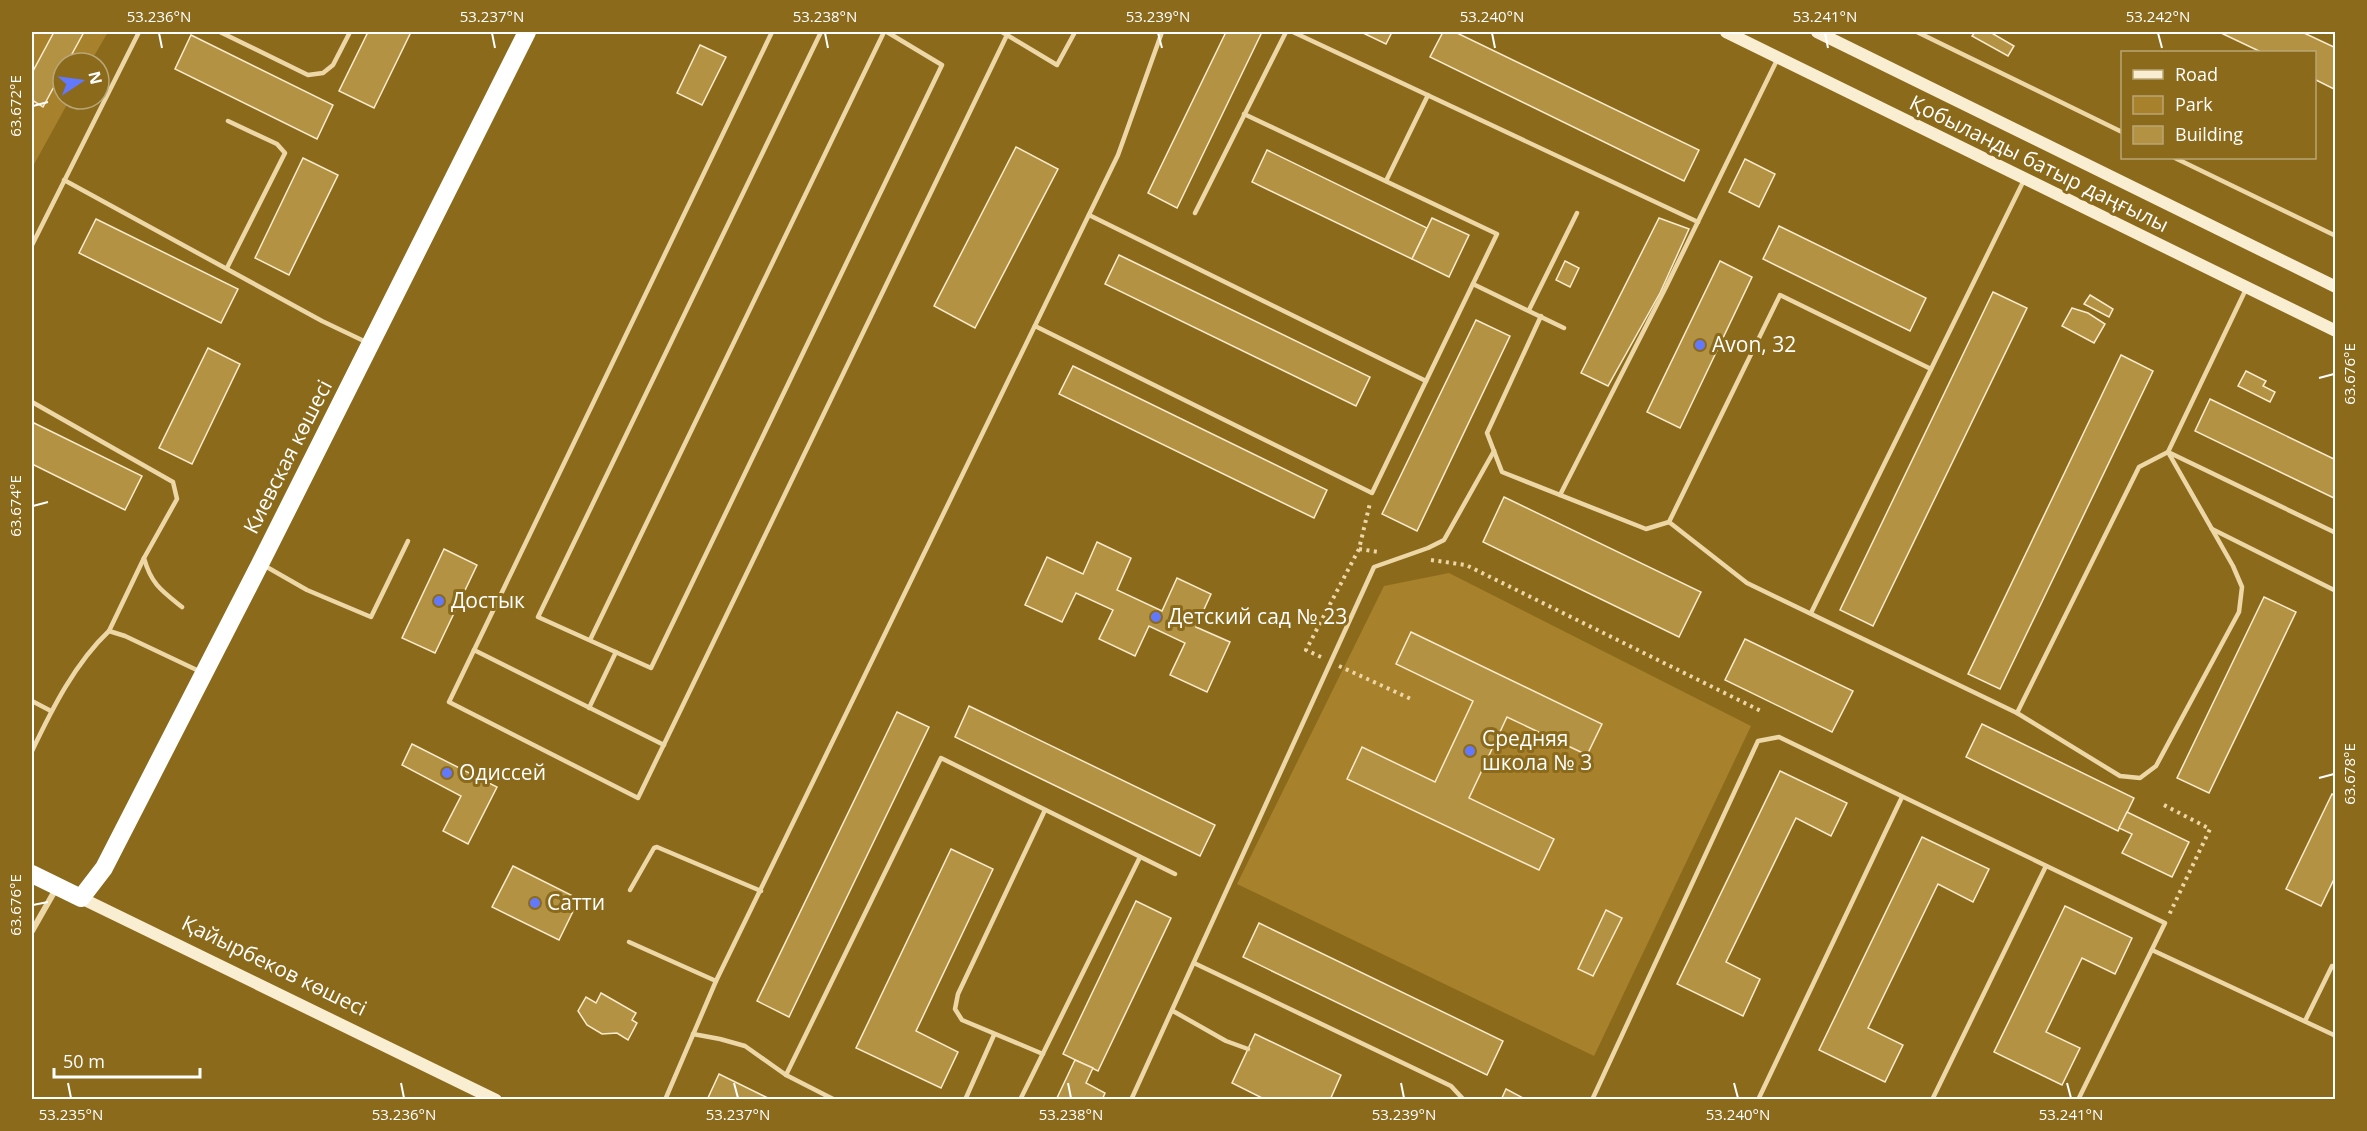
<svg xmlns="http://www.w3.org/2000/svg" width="2367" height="1131" font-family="'Open Sans',sans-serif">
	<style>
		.green { fill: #a7812b }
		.building { fill: #b39244; stroke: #f9ebcb; stroke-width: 1.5 }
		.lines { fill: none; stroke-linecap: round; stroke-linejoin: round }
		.path { stroke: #edd7a6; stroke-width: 4; stroke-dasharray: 3 4.5; stroke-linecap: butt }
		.lane { stroke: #edd7a6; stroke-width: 4.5 }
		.street { stroke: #edd7a6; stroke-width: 6 }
		.secondary { stroke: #f9eed2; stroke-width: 12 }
		.highway { stroke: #fff; stroke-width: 18 }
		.ticks { fill: none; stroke: #fff; stroke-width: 2 }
		.poi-dot { fill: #6279fe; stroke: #8b6a1b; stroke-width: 2 }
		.labels { text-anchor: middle; stroke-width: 6; stroke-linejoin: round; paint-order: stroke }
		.street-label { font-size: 21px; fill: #fff; stroke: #8b6a1b }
		.poi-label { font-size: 21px; fill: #fff; stroke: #8b6a1b; text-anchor: start }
		.neatline { fill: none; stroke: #fff; stroke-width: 2 }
		.ticks-label { font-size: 15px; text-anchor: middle; fill: #fff }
	</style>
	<rect width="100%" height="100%" fill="#8b6a1b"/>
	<g class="green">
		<polygon points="32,32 108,32 90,63 63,63 63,99 70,99 32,168"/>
		<polygon points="1449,573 1751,726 1594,1056 1237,884 1384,586"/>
	</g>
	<g class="building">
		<polygon points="54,32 84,32 67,63 63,63 63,70 43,107 32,100 32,73"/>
		<polygon points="368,32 411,32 374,108 339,91"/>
		<polygon points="1226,32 1262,32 1177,208 1148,193"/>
		<polygon points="1361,32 1392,32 1386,44"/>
		<polygon points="1443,32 1455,32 1699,150 1684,181 1430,57"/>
		<polygon points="1975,32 1990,32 2014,46 2008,56 1972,36"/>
		<polygon points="2219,32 2302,32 2336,48 2336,90 2314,79 2314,52 2261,52"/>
		<polygon points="191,35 333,105 317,139 175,69"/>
		<polygon points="700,45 726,57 702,105 677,93"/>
		<polygon points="1016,147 1058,169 975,328 934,306"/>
		<polygon points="1267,150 1427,228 1412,259 1252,182"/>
		<polygon points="303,158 338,175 289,275 255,258"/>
		<polygon points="1745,159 1775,174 1759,207 1729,192"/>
		<polygon points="1432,218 1469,235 1449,277 1412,259"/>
		<polygon points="1659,218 1689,229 1660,293 1608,386 1581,373"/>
		<polygon points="96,219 238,289 221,323 79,253"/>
		<polygon points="1779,226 1926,298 1910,331 1763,259"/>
		<polygon points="1119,255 1370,377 1356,406 1105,284"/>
		<polygon points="1565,261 1579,268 1570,287 1556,280"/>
		<polygon points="1720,261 1752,277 1680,428 1647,412"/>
		<polygon points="1993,292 2027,308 1873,626 1840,610"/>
		<polygon points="2090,295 2113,309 2109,317 2084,304"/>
		<polygon points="2072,308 2088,313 2105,324 2094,343 2062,326"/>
		<polygon points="1476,320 1510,336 1417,531 1382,514"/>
		<polygon points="208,348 240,364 192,464 159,448"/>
		<polygon points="2121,355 2153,371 2000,689 1968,674"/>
		<polygon points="1073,366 1327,490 1314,518 1059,394"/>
		<polygon points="2246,371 2266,381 2263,386 2275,392 2270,402 2238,386"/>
		<polygon points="2210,399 2336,460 2336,499 2195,431"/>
		<polygon points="32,422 142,476 125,510 32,464"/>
		<polygon points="1504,497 1701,592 1679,637 1483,542"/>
		<polygon points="1097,542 1131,558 1117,590 1162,611 1177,578 1211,594 1196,627 1230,642 1207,692 1170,675 1185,643 1149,626 1135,656 1099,639 1113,610 1076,593 1062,622 1025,605 1047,557 1083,574"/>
		<polygon points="444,549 477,565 435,653 402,638"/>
		<polygon points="2264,597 2296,612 2209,793 2177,778"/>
		<polygon points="1411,632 1602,724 1587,755 1507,717 1469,798 1554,839 1539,870 1347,779 1362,747 1435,782 1473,701 1396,664"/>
		<polygon points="1745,639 1853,691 1832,732 1725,680"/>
		<polygon points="969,706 1215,825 1200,856 955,737"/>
		<polygon points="897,712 929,727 789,1017 757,1001"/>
		<polygon points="1982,724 2134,798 2118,831 1966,757"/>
		<polygon points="412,744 497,787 468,844 443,831 461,796 402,765"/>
		<polygon points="1780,771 1847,803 1831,836 1796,818 1726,962 1760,979 1743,1016 1677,984"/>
		<polygon points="2332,794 2336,796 2336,875 2321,906 2286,889"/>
		<polygon points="2127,812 2189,842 2172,877 2122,853 2132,834 2119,828"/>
		<polygon points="1922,837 1989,869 1973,902 1938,884 1868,1028 1903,1045 1885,1082 1819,1050"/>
		<polygon points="951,849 993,869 916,1031 958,1052 941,1088 856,1048"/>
		<polygon points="513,866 579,899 559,940 492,907"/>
		<polygon points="1136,901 1171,918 1098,1071 1063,1054"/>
		<polygon points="2065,906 2132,938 2115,974 2082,958 2046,1032 2080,1048 2062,1085 1994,1052"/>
		<polygon points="1606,910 1622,918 1593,976 1578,969"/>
		<polygon points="1259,923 1503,1041 1487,1075 1243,957"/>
		<polygon points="601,993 636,1013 632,1020 637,1023 628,1040 617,1033 602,1034 587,1025 578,1011 586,997 596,1003"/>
		<polygon points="1255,1034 1341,1075 1330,1100 1266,1100 1232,1083"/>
		<polygon points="1075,1060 1093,1068 1086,1083 1105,1093 1102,1100 1056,1100"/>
		<polygon points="719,1074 772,1100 707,1100"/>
		<polygon points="1506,1089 1527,1100 1501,1100"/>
	</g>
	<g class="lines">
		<g class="path">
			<polyline points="1359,549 1379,552"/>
			<polyline points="1431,560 1466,565 1763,712"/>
			<polyline points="1321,657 1306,650 1359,549 1370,503"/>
			<polyline points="1339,666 1411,699"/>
			<polyline points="2164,805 2210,829 2169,915"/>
		</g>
		<g class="lane">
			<polyline points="220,32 308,75 323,73 333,65 350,32"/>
			<polyline points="772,32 449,702 638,798 1007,35"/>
			<polyline points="821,32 538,617 651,668 942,65 887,32"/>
			<polyline points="1002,32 1057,65 1075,32"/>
			<polyline points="1293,32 1698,222"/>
			<polyline points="1917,32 2122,132"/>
			<polyline points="2175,158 2336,236"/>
			<polyline points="64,180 322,321 366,342"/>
			<polyline points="1386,181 1428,95"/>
			<polyline points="1195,213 1286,32"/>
			<polyline points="1089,215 1426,381"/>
			<polyline points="32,245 139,32"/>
			<polyline points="227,268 285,153 277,144 228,121"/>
			<polyline points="1473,284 1564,328"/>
			<polyline points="1529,310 1577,213"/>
			<polyline points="1541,316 1487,433 1502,472 1646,529 1669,522 1747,583 2017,713 2120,776 2140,778 2156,766 2239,612 2242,587 2233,566 2168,452 2336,533"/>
			<polyline points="1035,326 1372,493 1497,234 1244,114"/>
			<path d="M32,402L173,482L177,499L144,558C151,584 162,591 182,607"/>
			<polyline points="1560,495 1666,287 1777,60"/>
			<polyline points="1669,522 1780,295 1931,369"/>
			<polyline points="2212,529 2336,591"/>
			<polyline points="265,566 307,590 371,617 408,541"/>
			<polyline points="1811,613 2024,180"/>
			<polyline points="109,631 144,558"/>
			<polyline points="590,640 884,32"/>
			<polyline points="474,650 664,745"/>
			<polyline points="32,701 51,711"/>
			<polyline points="589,708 616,652"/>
			<polyline points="2017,713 2139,467 2168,452 2247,287"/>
			<path d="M32,751C52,709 75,663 109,631L125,636L201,672"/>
			<polyline points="630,890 654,848 657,847 761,891"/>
			<polyline points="629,942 716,981"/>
			<polyline points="2152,950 2336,1036"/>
			<polyline points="1194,963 1451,1086 1464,1100"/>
			<polyline points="1173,1011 1226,1041 1248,1049"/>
			<polyline points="2305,1021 2332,966"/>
			<polyline points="693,1034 720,1039 745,1046 786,1075 835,1100"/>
			<polyline points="1043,1054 962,1020 955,1009 958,994 1045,810"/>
			<polyline points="786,1075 941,758 1175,874"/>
			<polyline points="665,1100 716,981 1118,155 1162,32"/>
			<polyline points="965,1100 994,1035"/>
			<polyline points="1020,1100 1140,857"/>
			<polyline points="1131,1100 1374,567 1428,548 1444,540 1494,451"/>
			<polyline points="1592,1100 1758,741 1779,737 2165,923 2078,1100"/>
			<polyline points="1758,1100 1902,797"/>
			<polyline points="1932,1100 2046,866"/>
		</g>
		<polyline class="street" points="32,931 57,887"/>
		<g class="secondary">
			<polyline points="1726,32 2336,331"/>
			<polyline points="1817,32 2336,287"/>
			<polyline points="81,898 496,1100"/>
		</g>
		<polyline class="highway" points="32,874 81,898 104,868 260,564 527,32"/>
	</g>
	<path class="ticks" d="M159,33L162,48M492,33L495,48M825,33L828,48M1158,33L1162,48M1492,33L1495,48M1825,33L1828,48M2158,33L2162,48M33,106L48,102M2319,378L2334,374M33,506L48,502M2319,778L2334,774M33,905L48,902M68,1083L71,1098M401,1083L404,1098M734,1083L738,1098M1068,1083L1071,1098M1401,1083L1404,1098M1734,1083L1738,1098M2067,1083L2071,1098"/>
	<g class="poi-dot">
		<circle cx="1700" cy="345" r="6"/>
		<circle cx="439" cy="601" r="6"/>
		<circle cx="1156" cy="617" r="6"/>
		<circle cx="1470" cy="751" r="6"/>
		<circle cx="447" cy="773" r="6"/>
		<circle cx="535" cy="903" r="6"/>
	</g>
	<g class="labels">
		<g class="street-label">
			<text transform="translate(2039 164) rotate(26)" y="7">Қобыланды батыр даңғылы</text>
			<text transform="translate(288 457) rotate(-63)" y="7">Киевская көшесі</text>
			<text transform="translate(274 966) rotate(26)" y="7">Қайырбеков көшесі</text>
		</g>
		<g class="poi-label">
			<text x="1712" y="352">Avon, 32</text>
			<text x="451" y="608">Достык</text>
			<text x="1168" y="624">Детский сад № 23</text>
			<text x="1482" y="746">Средняя<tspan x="1482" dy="24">школа № 3</tspan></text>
			<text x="459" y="780">Одиссей</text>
			<text x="547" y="910">Сатти</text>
		</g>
	</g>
	<rect width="2367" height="1131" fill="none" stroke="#8b6a1b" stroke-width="66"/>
	<rect x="2121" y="51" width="195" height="108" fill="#8b6a1b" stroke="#b9a676" stroke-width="1.5"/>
	<rect x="2133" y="70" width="30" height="9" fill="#f9eed2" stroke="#b9a676" stroke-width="1.5"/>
	<text x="2175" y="81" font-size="18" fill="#ffffff">Road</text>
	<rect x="2133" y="96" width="30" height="18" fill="#a7812b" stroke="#b9a676" stroke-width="1.5"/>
	<text x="2175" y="111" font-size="18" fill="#ffffff">Park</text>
	<rect x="2133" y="126" width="30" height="18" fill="#b39244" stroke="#b9a676" stroke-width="1.5"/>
	<text x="2175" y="141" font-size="18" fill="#ffffff">Building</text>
	<g transform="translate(81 81) rotate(77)"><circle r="28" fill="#8b6a1b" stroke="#b9a676" stroke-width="1.5"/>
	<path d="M0-4.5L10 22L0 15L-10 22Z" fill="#6279fe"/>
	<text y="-9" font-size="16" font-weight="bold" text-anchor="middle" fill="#ffffff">N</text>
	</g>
	<path d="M54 1068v9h146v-9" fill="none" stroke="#ffffff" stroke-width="3"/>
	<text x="63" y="1068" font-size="18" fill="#ffffff" stroke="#8b6a1b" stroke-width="4.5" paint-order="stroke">50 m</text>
	<rect x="33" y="33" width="2301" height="1065" class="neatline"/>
	<g class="ticks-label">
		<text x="159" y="22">53.236°N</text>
		<text x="492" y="22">53.237°N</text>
		<text x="825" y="22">53.238°N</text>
		<text x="1158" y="22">53.239°N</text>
		<text x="1492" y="22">53.240°N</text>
		<text x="1825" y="22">53.241°N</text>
		<text x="2158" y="22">53.242°N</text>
		<text transform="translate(16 106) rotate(-90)" y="5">63.672°E</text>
		<text transform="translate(2350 374) rotate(-90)" y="5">63.676°E</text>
		<text transform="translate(16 506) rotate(-90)" y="5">63.674°E</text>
		<text transform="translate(2350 774) rotate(-90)" y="5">63.678°E</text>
		<text transform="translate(16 905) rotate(-90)" y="5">63.676°E</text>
		<text x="71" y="1120">53.235°N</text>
		<text x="404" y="1120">53.236°N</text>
		<text x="738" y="1120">53.237°N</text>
		<text x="1071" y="1120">53.238°N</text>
		<text x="1404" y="1120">53.239°N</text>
		<text x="1738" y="1120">53.240°N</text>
		<text x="2071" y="1120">53.241°N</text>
	</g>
</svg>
